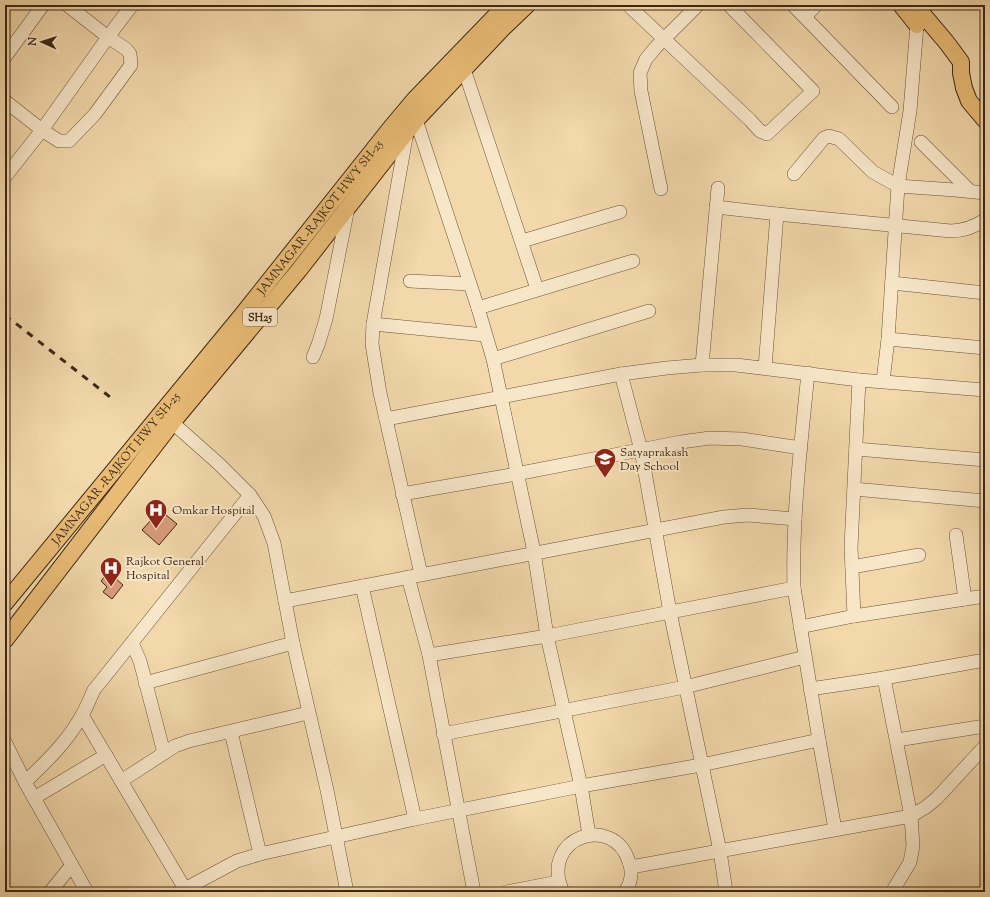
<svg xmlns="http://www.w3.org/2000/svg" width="990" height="897" font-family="'Sorts Mill Goudy',serif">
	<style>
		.building { fill: #d99c7c; stroke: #3e2713 }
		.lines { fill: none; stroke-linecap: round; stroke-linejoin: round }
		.minor-casing { stroke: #6b5339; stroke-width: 14 }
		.major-casing { stroke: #3e2713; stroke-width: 18 }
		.minor { stroke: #f7e6c8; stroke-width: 13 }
		.major { stroke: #e9bc76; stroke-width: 16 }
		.rail { stroke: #3e2713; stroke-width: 3; stroke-dasharray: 7 7; stroke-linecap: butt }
		.labels { text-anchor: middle; stroke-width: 4; stroke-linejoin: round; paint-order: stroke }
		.shield { fill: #f7e6c8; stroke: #766049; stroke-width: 1 }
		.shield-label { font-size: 11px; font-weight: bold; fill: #3e2713 }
		.street-label { font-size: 12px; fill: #3e2713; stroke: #f7e6c8 }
		.poi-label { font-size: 12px; fill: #3e2713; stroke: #f7e6c8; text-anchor: start }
	</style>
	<rect width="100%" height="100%" fill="#f2d8ab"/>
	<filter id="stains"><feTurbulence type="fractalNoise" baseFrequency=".005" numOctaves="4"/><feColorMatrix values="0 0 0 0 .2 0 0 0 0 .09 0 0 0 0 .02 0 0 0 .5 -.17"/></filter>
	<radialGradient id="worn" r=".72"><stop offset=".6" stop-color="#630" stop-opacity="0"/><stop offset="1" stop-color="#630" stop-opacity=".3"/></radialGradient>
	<g class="building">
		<polygon points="160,510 177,524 159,545 142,530"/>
		<polygon points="108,572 123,585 112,599 103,592 107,587 101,581"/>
	</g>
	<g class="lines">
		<g class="minor-casing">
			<g id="minor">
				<polyline points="628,5 750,120 760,131 767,134 813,91 729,5"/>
				<polyline points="793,5 892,107"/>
				<polyline points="805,17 816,5"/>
				<polyline points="5,57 43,5"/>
				<polyline points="464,69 537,289"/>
				<polyline points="5,101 42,130 59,141 69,141 95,114 131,65 130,54 126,49 108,37 67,5"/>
				<polyline points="413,114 416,120 478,308 493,359 534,552 547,636 581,786 589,835"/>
				<polyline points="407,132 373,324 372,344 380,393 421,574"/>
				<polyline points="921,142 970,191"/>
				<polyline points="794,174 824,138 829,136 839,139 873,172 898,186 955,190 985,193"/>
				<polyline points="5,177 42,130 108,37 132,5"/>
				<polyline points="661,189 641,91 640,73 646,59 656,47 698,5"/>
				<path d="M716,207L777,214L951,231C964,231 974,227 985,220"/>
				<polyline points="522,241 620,212"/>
				<polyline points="410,281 469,284"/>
				<polyline points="892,283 985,293"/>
				<polyline points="478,308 633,261"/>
				<polyline points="373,324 485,335"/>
				<polyline points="888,339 985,348"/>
				<polyline points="313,357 318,345 326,319 348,208"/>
				<polyline points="493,359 649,311"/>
				<polyline points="702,365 718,188"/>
				<polyline points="765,368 777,214"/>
				<path d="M808,373C801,444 792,516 794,588L819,740L835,829"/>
				<polyline points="621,374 641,450 670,612 720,851 726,892"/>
				<polyline points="883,381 888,339 898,186 910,111 917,25"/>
				<polyline points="165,416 219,464 250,495 264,516 274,543 293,643 327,790 347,892"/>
				<polyline points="386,419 621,374 667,368 702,365 736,365 859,380 985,390"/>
				<polyline points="856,449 985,460"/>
				<polyline points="854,489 985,501"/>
				<polyline points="402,494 516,474 681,442 710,438 742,439 801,448"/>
				<polyline points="956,535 965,599"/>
				<polyline points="852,567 919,555"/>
				<polyline points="408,577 429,655 474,892"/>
				<polyline points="362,586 415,819"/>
				<polyline points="285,601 724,517 748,515 795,519"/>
				<polyline points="854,616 851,547 859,380"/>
				<polyline points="800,627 854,616 985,596"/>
				<polyline points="132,643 140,661 164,753"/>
				<polyline points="429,655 547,636 794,588"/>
				<polyline points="884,678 911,816 913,846 910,862 892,892"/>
				<polyline points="145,683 293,643"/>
				<polyline points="810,689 884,678 985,660"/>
				<polyline points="82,715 185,889"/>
				<polyline points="231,732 260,854"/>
				<polyline points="443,734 685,687 805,657"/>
				<polyline points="897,740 985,726"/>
				<polyline points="5,742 25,782 87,892"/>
				<polyline points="121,781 175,746 189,741 308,713"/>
				<path d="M25,782C46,762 68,741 82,715C87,707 90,698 94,690L250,495"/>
				<polyline points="34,798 106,755"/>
				<polyline points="631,867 911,816 926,807 937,798 985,746"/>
				<polyline points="50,892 72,865"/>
				<polyline points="179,892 237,861 260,854 415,819 581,786 701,765 819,740"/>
				<polyline points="506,892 558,882"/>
				<path d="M563,892C538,837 614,812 629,862C633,872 631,883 625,892"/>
			</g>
		</g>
		<g class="major-casing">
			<g id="major">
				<polyline points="901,5 917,25"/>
				<polyline points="915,5 947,43 961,62 961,73 964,88 969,101 985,120"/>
				<path id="s1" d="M5,603L242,315L389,130L415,99L506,5"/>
				<polyline points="5,640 172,423 299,270 416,120 502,29 527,5"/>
			</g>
		</g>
		<use href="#minor" class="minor"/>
		<use href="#major" class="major"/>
		<polyline class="rail" points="5,315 110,397"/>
	</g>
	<defs>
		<g id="university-pin" transform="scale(1.15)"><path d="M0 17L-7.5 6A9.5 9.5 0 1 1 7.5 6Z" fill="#8f2418" stroke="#f7e6c8"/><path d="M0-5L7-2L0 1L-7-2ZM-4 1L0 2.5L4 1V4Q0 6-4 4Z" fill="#fff"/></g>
		<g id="hospital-pin" transform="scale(1.15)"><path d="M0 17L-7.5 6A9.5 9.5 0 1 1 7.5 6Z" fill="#8f2418" stroke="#f7e6c8"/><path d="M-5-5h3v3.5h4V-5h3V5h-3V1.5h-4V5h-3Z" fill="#fff"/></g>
	</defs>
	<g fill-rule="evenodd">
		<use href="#university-pin" x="605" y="459"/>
		<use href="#hospital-pin" x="156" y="510"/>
		<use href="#hospital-pin" x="111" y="568"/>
	</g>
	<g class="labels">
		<rect class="shield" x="243" y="308" width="34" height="18" rx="3"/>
		<g class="shield-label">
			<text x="260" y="321">SH25</text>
		</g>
		<g class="street-label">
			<text dy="4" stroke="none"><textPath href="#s1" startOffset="498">JAMNAGAR -RAJKOT HWY SH-25</textPath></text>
			<text dy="4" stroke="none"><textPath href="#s1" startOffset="174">JAMNAGAR -RAJKOT HWY SH-25</textPath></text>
		</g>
		<g class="poi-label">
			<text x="620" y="456">Satyaprakash<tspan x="620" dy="14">Day School</tspan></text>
			<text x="172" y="514">Omkar Hospital</text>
			<text x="126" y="565">Rajkot General<tspan x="126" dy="14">Hospital</tspan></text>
		</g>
	</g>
	<rect width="990" height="897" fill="none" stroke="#f2d8ab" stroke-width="20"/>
	<rect x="6" y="6" width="978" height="885" fill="none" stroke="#3e2713" stroke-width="2"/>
	<rect x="10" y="10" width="970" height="877" fill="none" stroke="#3e2713"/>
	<g transform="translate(42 42) rotate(273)" stroke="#f7e6c8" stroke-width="3" paint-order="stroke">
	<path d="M0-3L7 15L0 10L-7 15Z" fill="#3e2713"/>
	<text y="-6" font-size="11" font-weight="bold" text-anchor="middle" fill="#3e2713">N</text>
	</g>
	<rect width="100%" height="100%" filter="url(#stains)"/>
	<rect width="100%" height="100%" fill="url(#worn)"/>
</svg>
